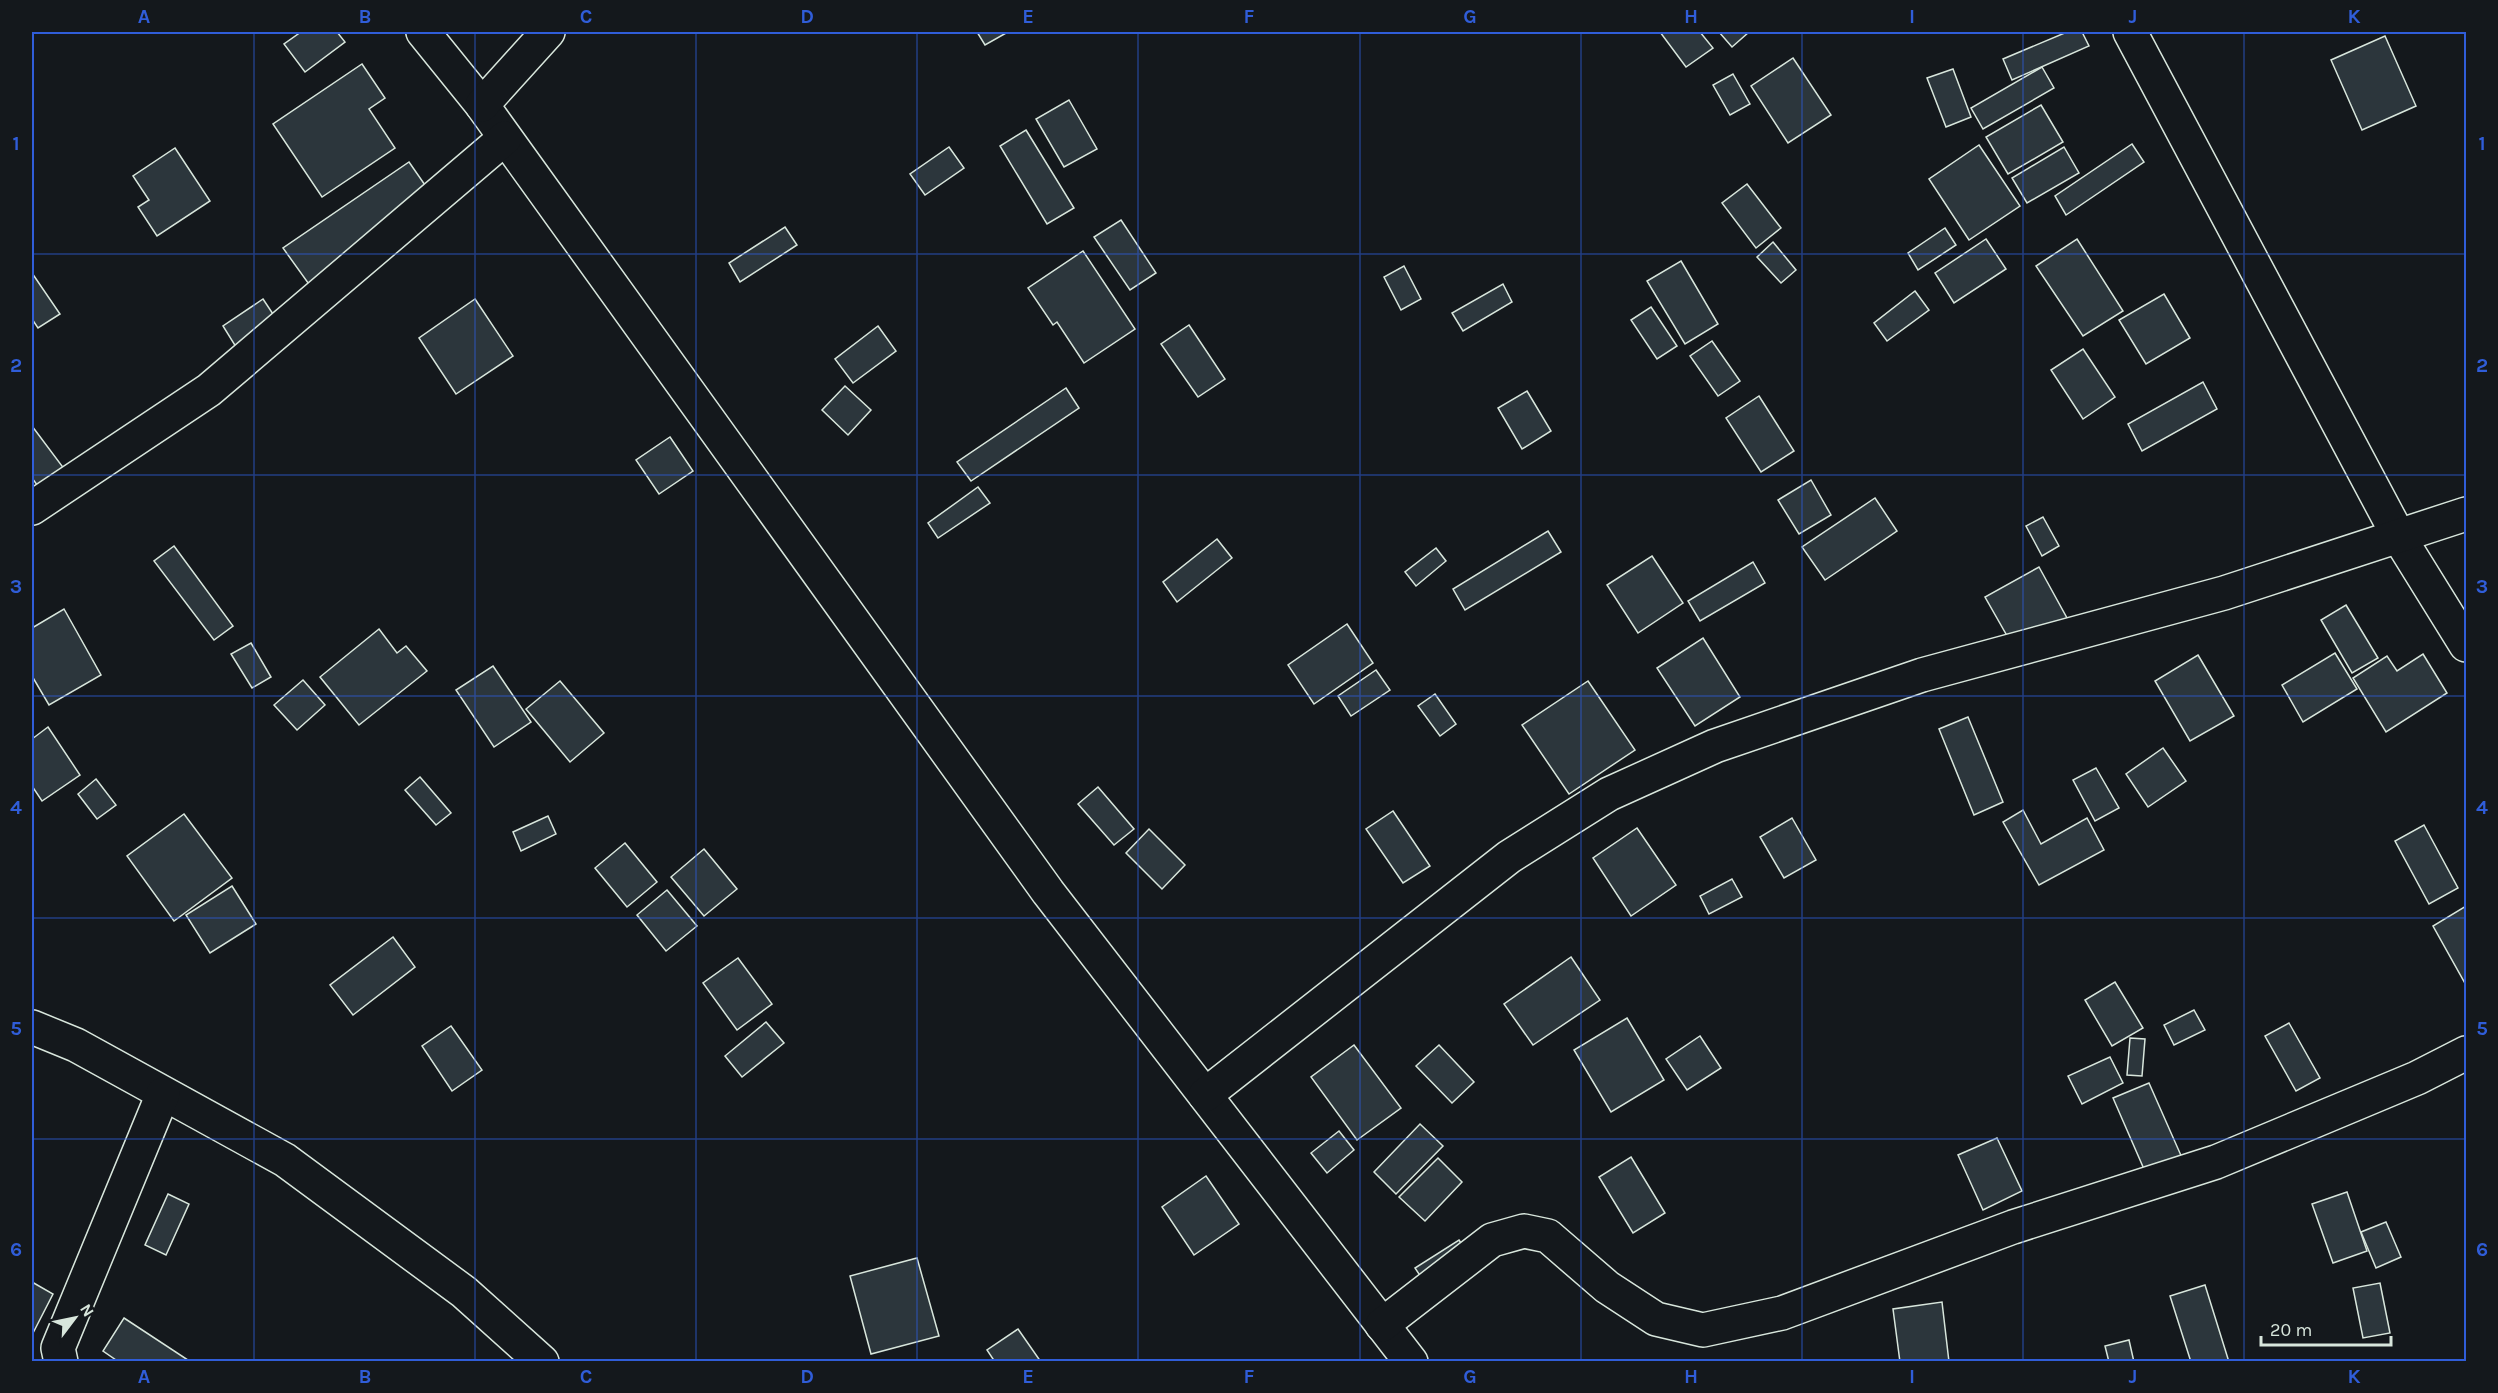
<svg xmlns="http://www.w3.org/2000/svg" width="2498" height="1393" font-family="Karla,sans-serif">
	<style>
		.building { fill: #2c363c; stroke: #d8e6dc; stroke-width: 1.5 }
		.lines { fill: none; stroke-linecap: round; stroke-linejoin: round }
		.street-casing { stroke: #d8e6dc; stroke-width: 36 }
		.street { stroke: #14181c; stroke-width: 33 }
		.grid { fill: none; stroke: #305dd8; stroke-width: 1.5; stroke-opacity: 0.55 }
		.neatline { fill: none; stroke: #305dd8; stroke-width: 2 }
		.grid-label { font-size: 20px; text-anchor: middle; font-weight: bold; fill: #305dd8 }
	</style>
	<rect width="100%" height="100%" fill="#14181c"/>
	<g class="building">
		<polygon points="301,32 337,32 345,42 305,72 284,44"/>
		<polygon points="977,32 1008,32 985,45"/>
		<polygon points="1660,32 1700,32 1713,48 1686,67"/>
		<polygon points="1719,32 1749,32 1732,47"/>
		<polygon points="2067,32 2082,32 2089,46 2012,80 2003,59"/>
		<polygon points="2385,36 2416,106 2362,130 2331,60"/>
		<polygon points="1793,58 1831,115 1788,143 1751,86"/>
		<polygon points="362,64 385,98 369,109 395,148 322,197 273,124"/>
		<polygon points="2042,67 2054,88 1983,129 1971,108"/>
		<polygon points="1953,69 1971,117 1946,127 1927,78"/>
		<polygon points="1733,74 1750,104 1730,115 1713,85"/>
		<polygon points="1069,100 1097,149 1064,167 1036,119"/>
		<polygon points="2041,105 2063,142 2008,174 1986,137"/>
		<polygon points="1026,130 1074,208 1047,224 1000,146"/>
		<polygon points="2132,144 2144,162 2066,215 2055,196"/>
		<polygon points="1979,145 2020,206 1969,240 1929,179"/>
		<polygon points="949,147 964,168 925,195 910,174"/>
		<polygon points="2064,147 2079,173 2027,203 2012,178"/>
		<polygon points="175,148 210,201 157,236 138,207 149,200 133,176"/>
		<polygon points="409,162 441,208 316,294 283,248"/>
		<polygon points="1747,184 1781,228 1756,248 1722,203"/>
		<polygon points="1121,220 1156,273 1130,290 1094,237"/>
		<polygon points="785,227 797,245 740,282 729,263"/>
		<polygon points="1945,228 1956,245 1918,270 1908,253"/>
		<polygon points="1986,239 2006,269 1954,303 1935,273"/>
		<polygon points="2077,239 2123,311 2083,336 2036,266"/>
		<polygon points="1773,242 1796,270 1781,283 1757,257"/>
		<polygon points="1083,251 1135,329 1084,363 1057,322 1053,325 1028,288"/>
		<polygon points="1681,261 1718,324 1685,344 1647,281"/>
		<polygon points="1404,266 1421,299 1401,310 1384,277"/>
		<polygon points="32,273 60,314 38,328 32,319"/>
		<polygon points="1503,284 1512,302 1463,331 1452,313"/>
		<polygon points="1915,291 1929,310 1887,341 1874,323"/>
		<polygon points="2164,294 2190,338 2146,364 2119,320"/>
		<polygon points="263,299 277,320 236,347 223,326"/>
		<polygon points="475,299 513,356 456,394 419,338"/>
		<polygon points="1651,307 1677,346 1657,359 1631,320"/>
		<polygon points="1189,325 1225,379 1198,397 1161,344"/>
		<polygon points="878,326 896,351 853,383 835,359"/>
		<polygon points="1712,341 1740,381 1718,396 1690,356"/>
		<polygon points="2083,349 2115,397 2083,419 2051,370"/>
		<polygon points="2203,382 2217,409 2142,451 2128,424"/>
		<polygon points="845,386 871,410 848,435 822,410"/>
		<polygon points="1066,388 1079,408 971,481 957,462"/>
		<polygon points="1527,391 1551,431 1522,449 1498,408"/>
		<polygon points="1759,396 1794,451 1761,472 1726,418"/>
		<polygon points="32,426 68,474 43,493 32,478"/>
		<polygon points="670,437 693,471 659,494 636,460"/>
		<polygon points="1811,480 1831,515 1799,534 1778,500"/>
		<polygon points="978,487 990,503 938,538 928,523"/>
		<polygon points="1875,498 1897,531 1825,580 1802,547"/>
		<polygon points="2043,517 2059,546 2042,556 2026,526"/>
		<polygon points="1548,531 1561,552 1465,610 1453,589"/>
		<polygon points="1217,539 1232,558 1177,602 1163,582"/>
		<polygon points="174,546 233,626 214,640 154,561"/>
		<polygon points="1436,548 1446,561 1416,586 1405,572"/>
		<polygon points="1652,556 1683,603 1638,633 1607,585"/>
		<polygon points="1753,562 1765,583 1700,621 1688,601"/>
		<polygon points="2039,567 2067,618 2014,648 1985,597"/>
		<polygon points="2346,605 2378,658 2352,673 2321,620"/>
		<polygon points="64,609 101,675 49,705 32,676 32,628"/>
		<polygon points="1347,624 1373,663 1314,704 1288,665"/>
		<polygon points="379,629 397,653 406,646 427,671 359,725 320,677"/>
		<polygon points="1703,638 1740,697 1695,726 1657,668"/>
		<polygon points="251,643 271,677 252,688 231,654"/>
		<polygon points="2335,653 2357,689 2303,722 2282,685"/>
		<polygon points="2423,654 2447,693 2386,732 2353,678 2387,656 2397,671"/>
		<polygon points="2198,655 2234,716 2190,741 2155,681"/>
		<polygon points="493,666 531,722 494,747 456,690"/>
		<polygon points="1376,670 1390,690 1351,716 1338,696"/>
		<polygon points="303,680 325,705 297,730 274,705"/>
		<polygon points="560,681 604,733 570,762 526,709"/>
		<polygon points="1588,681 1635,750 1569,794 1522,725"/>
		<polygon points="1435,694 1456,724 1440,736 1418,706"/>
		<polygon points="1968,717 2003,802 1974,815 1939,729"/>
		<polygon points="48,727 80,775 42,801 32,786 32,739"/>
		<polygon points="2163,748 2186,781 2148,807 2126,774"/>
		<polygon points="2096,768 2119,808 2095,821 2073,780"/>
		<polygon points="420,777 451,813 436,825 405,790"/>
		<polygon points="96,779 116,805 97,819 78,794"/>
		<polygon points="1098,787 1134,829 1114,845 1078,804"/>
		<polygon points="2023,810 2041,844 2087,818 2104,850 2039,885 2003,822"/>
		<polygon points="1393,811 1430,866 1403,883 1366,829"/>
		<polygon points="184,814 232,878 174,921 127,856"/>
		<polygon points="548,816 556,834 521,851 513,832"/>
		<polygon points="1792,818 1816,860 1784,878 1760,837"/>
		<polygon points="2424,825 2458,888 2429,904 2395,841"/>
		<polygon points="1637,828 1676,885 1631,916 1593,858"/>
		<polygon points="1149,829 1185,865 1162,889 1126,853"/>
		<polygon points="625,843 657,882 627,907 595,868"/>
		<polygon points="704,849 737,889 704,916 671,877"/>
		<polygon points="1732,879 1742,897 1709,914 1700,896"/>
		<polygon points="232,886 256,924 210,953 186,915"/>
		<polygon points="667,890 697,926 666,951 637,915"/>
		<polygon points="2466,906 2466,985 2433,926"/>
		<polygon points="393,937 415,967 353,1015 330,985"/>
		<polygon points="1571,957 1600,1000 1533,1045 1504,1004"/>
		<polygon points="738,958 772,1004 737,1030 703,983"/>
		<polygon points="2115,982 2143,1028 2112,1046 2085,1000"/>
		<polygon points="2194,1010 2205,1030 2174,1045 2164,1025"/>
		<polygon points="1627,1018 1664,1080 1611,1112 1574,1050"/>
		<polygon points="766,1022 784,1043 742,1077 725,1056"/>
		<polygon points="2289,1023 2320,1078 2296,1091 2265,1036"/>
		<polygon points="451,1026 482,1070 452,1091 422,1046"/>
		<polygon points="1700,1036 1721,1068 1687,1090 1666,1059"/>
		<polygon points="2130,1038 2145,1039 2142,1076 2127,1075"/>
		<polygon points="1354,1045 1401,1108 1357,1140 1311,1077"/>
		<polygon points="1439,1045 1474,1082 1452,1103 1416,1066"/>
		<polygon points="2110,1057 2123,1083 2082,1104 2068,1076"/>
		<polygon points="2149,1083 2183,1160 2147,1176 2113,1098"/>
		<polygon points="1420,1124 1443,1146 1396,1194 1374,1172"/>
		<polygon points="1339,1131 1354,1150 1327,1173 1311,1153"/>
		<polygon points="1997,1138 2022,1191 1983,1210 1958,1155"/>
		<polygon points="1631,1157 1665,1213 1633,1233 1599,1177"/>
		<polygon points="1438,1158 1462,1182 1425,1221 1399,1197"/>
		<polygon points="1206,1176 1239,1224 1194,1255 1162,1207"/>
		<polygon points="2347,1192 2367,1251 2333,1263 2312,1204"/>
		<polygon points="168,1194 189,1204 166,1255 145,1245"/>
		<polygon points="2386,1222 2401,1257 2376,1268 2361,1232"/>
		<polygon points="1459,1240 1474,1263 1431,1292 1415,1268"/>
		<polygon points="917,1258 939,1336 871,1354 850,1276"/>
		<polygon points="32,1282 53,1294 32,1335"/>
		<polygon points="2380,1283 2390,1333 2363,1338 2353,1288"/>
		<polygon points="2205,1285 2229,1362 2191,1362 2170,1296"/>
		<polygon points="1942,1302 1949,1362 1900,1362 1893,1309"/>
		<polygon points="124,1318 191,1362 119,1362 103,1351"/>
		<polygon points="1018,1329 1041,1362 995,1362 987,1350"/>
		<polygon points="2129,1340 2134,1362 2109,1362 2105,1346"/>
	</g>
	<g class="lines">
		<g class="street-casing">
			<g id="street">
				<polyline points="423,32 482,105 1048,892 1411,1362"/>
				<polyline points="2130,32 2399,537 2466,645"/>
				<polyline points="482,105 548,32"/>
				<polyline points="32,508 209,390 505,138"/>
				<polyline points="32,1027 76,1045 285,1160 464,1292 542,1362"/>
				<polyline points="1205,1095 1509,857 1609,794 1715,746 1922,675 2224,593 2466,514"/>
				<polyline points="1382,1325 1492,1240 1524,1231 1548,1236 1607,1287 1656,1319 1703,1330 1782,1313 2013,1227 2216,1162 2417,1078 2466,1053"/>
				<polyline points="61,1362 58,1348 163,1094"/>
			</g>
		</g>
		<use href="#street" class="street"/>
	</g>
	<path class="grid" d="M254,32V1362M475,32V1362M696,32V1362M917,32V1362M1138,32V1362M1360,32V1362M1581,32V1362M1802,32V1362M2023,32V1362M2244,32V1362M32,254H2466M32,475H2466M32,696H2466M32,918H2466M32,1139H2466"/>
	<rect width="2498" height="1393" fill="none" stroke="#14181c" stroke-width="66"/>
	<g transform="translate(75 1318) rotate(58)" stroke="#14181c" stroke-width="4.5" paint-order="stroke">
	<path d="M0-4.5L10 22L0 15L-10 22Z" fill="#d8e6dc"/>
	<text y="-9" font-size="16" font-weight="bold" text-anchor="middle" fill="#d8e6dc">N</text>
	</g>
	<path d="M2261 1336v9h130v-9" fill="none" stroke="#d8e6dc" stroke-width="3"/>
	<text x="2270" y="1336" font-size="18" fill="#d8e6dc" stroke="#14181c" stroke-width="4.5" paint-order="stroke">20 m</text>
	<rect x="33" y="33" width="2432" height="1327" class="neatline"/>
	<g class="grid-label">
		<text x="144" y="23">A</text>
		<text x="365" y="23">B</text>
		<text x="586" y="23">C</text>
		<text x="807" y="23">D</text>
		<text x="1028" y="23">E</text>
		<text x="1249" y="23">F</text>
		<text x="1470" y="23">G</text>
		<text x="1691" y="23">H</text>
		<text x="1912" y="23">I</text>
		<text x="2133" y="23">J</text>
		<text x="2354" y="23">K</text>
		<text x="16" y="150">1</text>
		<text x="2482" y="150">1</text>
		<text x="16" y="372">2</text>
		<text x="2482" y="372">2</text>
		<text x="16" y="593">3</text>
		<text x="2482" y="593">3</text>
		<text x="16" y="814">4</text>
		<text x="2482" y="814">4</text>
		<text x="16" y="1035">5</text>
		<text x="2482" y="1035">5</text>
		<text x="16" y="1256">6</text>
		<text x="2482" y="1256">6</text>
		<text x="144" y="1383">A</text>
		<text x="365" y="1383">B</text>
		<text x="586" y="1383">C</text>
		<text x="807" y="1383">D</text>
		<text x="1028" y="1383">E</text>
		<text x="1249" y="1383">F</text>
		<text x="1470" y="1383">G</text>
		<text x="1691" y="1383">H</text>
		<text x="1912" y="1383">I</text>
		<text x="2133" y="1383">J</text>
		<text x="2354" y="1383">K</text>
	</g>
</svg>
